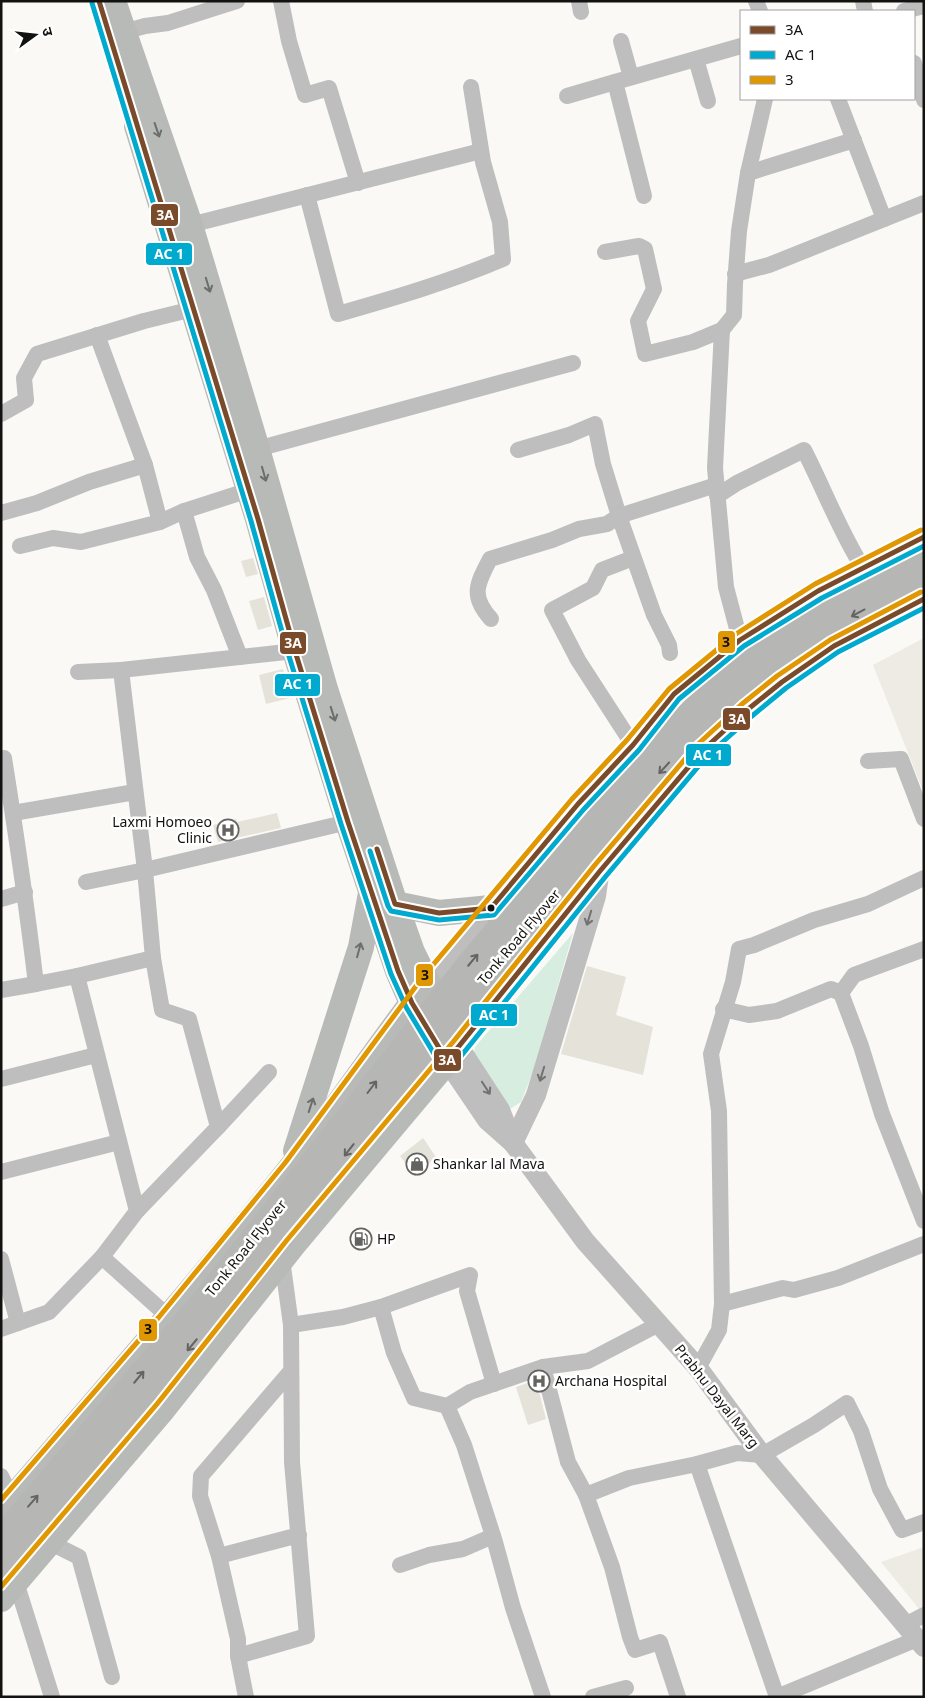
<svg xmlns="http://www.w3.org/2000/svg" width="925" height="1698" font-family="'Noto Sans','Noto Sans Devanagari',sans-serif">
	<style>
		.built { fill: #edebe3 }
		.green { fill: #d7eddf }
		.building { fill: #e4e2d9 }
		.lines { fill: none; stroke-linecap: round; stroke-linejoin: round }
		.minor { stroke: #bebebe; stroke-width: 16 }
		.tertiary { stroke: #bebebe; stroke-width: 20 }
		.primary { stroke: #b6b7b5; stroke-width: 25 }
		.trunk { stroke: #b8bab8; stroke-width: 26 }
		.primary-bridge { stroke: #b6b7b5; stroke-width: 25 }
		.bus-1-casing { stroke: #fff; stroke-width: 9 }
		.bus-2-casing { stroke: #fff; stroke-width: 9 }
		.bus-3-casing { stroke: #fff; stroke-width: 9 }
		.bus-1 { stroke: #7a4b2a; stroke-width: 5 }
		.bus-2 { stroke: #00a9ce; stroke-width: 5 }
		.bus-3 { stroke: #e09702; stroke-width: 5 }
		.oneway { stroke: #6d6e6c }
		.oneway2 { stroke: #646462 }
		.oneway3 { stroke: #717170 }
		.bus-dot { fill: #121210; stroke: #fff; stroke-width: 2 }
		.labels { text-anchor: middle; stroke-width: 5; stroke-linejoin: round; paint-order: stroke }
		.poi-label { font-size: 14px; fill: #121210; stroke: #fff; text-anchor: start }
		.street-label { font-size: 14px; fill: #121210; stroke: #fff }
		.line-badge { stroke: #fff; stroke-width: 2 }
		.badge-label { font-size: 14px; text-anchor: middle; font-weight: bold; fill: #fff }
		.pale-badge-label { font-size: 14px; text-anchor: middle; font-weight: bold; fill: #111 }
	</style>
	<rect width="100%" height="100%" fill="#faf9f6"/>
	<g class="built">
		<polygon points="924,638 924,793 873,665"/>
		<polygon points="924,1547 924,1615 881,1562"/>
	</g>
	<polygon class="green" points="573,933 534,1069 521,1102 507,1111 472,1059 475,1047"/>
	<g class="building">
		<polygon points="253,558 258,574 246,577 241,561"/>
		<polygon points="264,597 272,626 258,630 249,601"/>
		<polygon points="283,669 290,698 266,704 259,675"/>
		<polygon points="277,813 281,828 218,842 213,825 236,819 237,822"/>
		<polygon points="587,966 626,977 616,1015 653,1027 643,1075 561,1054"/>
		<polygon points="423,1138 436,1157 415,1176 400,1156"/>
		<polygon points="536,1380 546,1419 528,1425 516,1387"/>
	</g>
	<g class="lines">
		<g class="minor">
			<polyline points="281,1 289,41 305,95 329,88 358,183"/>
			<polyline points="579,1 581,12"/>
			<polyline points="756,1 760,11"/>
			<polyline points="863,1 865,11"/>
			<polyline points="904,11 924,6"/>
			<polyline points="123,32 145,26 168,23 237,1"/>
			<polyline points="621,41 631,77"/>
			<polyline points="696,59 708,101"/>
			<polyline points="914,63 924,100"/>
			<polyline points="567,96 615,82"/>
			<polyline points="838,99 884,219"/>
			<polyline points="748,173 854,140"/>
			<path d="M307,195L338,314C394,298 449,282 503,259L500,222L483,162L471,87"/>
			<polyline points="644,196 615,82 741,46"/>
			<polyline points="190,225 481,151"/>
			<polyline points="605,252 639,246 645,249 654,289 638,321 645,354 693,342 722,330 734,315 735,284 739,231 748,173 765,99"/>
			<polyline points="735,274 769,265 924,203"/>
			<polyline points="722,330 715,468 726,587 740,640"/>
			<polyline points="1,414 26,400 24,378 37,354 144,321 193,309"/>
			<polyline points="257,449 573,363"/>
			<polyline points="518,450 569,435 595,424 603,464 619,516 654,615 669,645 670,653"/>
			<polyline points="145,465 160,522"/>
			<path d="M717,496L737,483L804,450C823,487 838,527 860,563"/>
			<polyline points="184,511 197,557 214,590 240,657"/>
			<polyline points="1,513 37,503 89,482 145,465 97,335"/>
			<polyline points="20,546 53,538 81,542 160,522 184,511 249,490"/>
			<path d="M491,619C470,596 477,584 490,559L552,540L579,529L607,524L619,516L716,485"/>
			<polyline points="78,672 121,670"/>
			<polyline points="633,745 578,660 552,610 593,588 602,570 633,558"/>
			<path d="M1,759L4,758C16,833 27,908 36,984L77,976L137,1211L102,1257L162,1311L165,1322"/>
			<polyline points="868,761 901,759 924,819"/>
			<polyline points="13,813 135,792"/>
			<polyline points="86,882 145,870 121,670 295,651"/>
			<polyline points="1,899 25,892"/>
			<polyline points="77,976 153,958 145,870 348,822"/>
			<polyline points="1,990 36,984"/>
			<polyline points="841,993 854,975 924,949"/>
			<polyline points="723,1009 749,1015 777,1011 831,989 841,993 861,1046 882,1114 924,1221"/>
			<polyline points="1,1079 96,1055"/>
			<polyline points="218,1127 269,1072"/>
			<polyline points="1,1172 119,1142"/>
			<polyline points="137,1211 218,1127 189,1019 162,1010 153,958"/>
			<polyline points="1,1259 18,1323"/>
			<polyline points="722,1304 783,1288 794,1290 838,1278 924,1244"/>
			<polyline points="381,1307 470,1275 467,1291 494,1384"/>
			<polyline points="291,1325 343,1317 381,1307 394,1353 414,1398 447,1406"/>
			<polyline points="1,1329 49,1312 102,1257"/>
			<polyline points="543,1367 568,1462 586,1495"/>
			<polyline points="698,1368 719,1330 722,1304 719,1111 711,1054 733,982 739,949 754,945 814,920 868,904 924,878"/>
			<polyline points="697,1464 777,1697"/>
			<polyline points="1,1476 12,1499"/>
			<polyline points="49,1542 79,1557 112,1677"/>
			<polyline points="219,1556 299,1535"/>
			<polyline points="400,1565 429,1555 463,1549 493,1536"/>
			<polyline points="16,1582 52,1697"/>
			<polyline points="905,1625 924,1615"/>
			<polyline points="238,1656 238,1639 219,1556 200,1496 201,1476 291,1371"/>
			<polyline points="246,1697 238,1656 307,1636 292,1462 291,1325 282,1259 279,1258"/>
			<polyline points="543,1697 513,1608 495,1542 464,1445 447,1406 470,1392 534,1370 543,1367 588,1361 659,1324"/>
			<polyline points="593,1697 626,1688"/>
			<polyline points="678,1697 660,1642 635,1650 630,1637 612,1567 586,1495 629,1478 697,1464 737,1453 762,1455 814,1425 847,1403 861,1431 880,1489 902,1530 924,1522"/>
			<polyline points="777,1697 917,1639"/>
		</g>
		<g class="tertiary">
			<polyline points="428,983 578,804 633,745 674,694 740,640 818,591 924,537"/>
			<polyline points="447,1061 487,1120 513,1143 585,1241 698,1368 762,1455 924,1647"/>
			<polyline points="513,1143 500,1110 459,1047 600,871 703,750 747,710 782,682 834,646 924,599"/>
			<polyline points="513,1143 536,1095 596,896 599,875"/>
		</g>
		<polyline class="primary" points="901,591 924,580"/>
		<g class="trunk">
			<polyline points="137,126 258,519 295,651 348,822 398,971 412,1003 435,1041"/>
			<polyline points="395,904 439,913 491,908"/>
			<polyline points="296,1151 361,947 371,893"/>
			<path d="M1,1512C99,1398 198,1286 291,1168C336,1110 377,1049 421,991"/>
			<polyline points="1,1599 163,1409 293,1245 459,1047 412,952 395,904 325,689 257,449 190,225 113,1"/>
		</g>
		<g class="primary-bridge">
			<polyline points="1,1538 211,1292 472,960 617,790 653,751 694,709 741,668 787,631 845,597 924,557"/>
			<path d="M1,1569C103,1449 207,1332 304,1208C344,1157 383,1105 423,1054C470,994 519,936 569,878C640,794 708,715 796,650C827,627 867,608 901,591"/>
		</g>
		<g class="bus-1-casing">
			<g id="bus-1">
				<polyline points="99,1 258,519 295,651 348,822 398,971 412,1003 447,1061 600,871 703,750 747,710 782,682 834,646 924,599"/>
				<polyline points="377,849 395,904 439,913 491,908 578,804 633,745 674,694 740,640 818,591 924,537"/>
			</g>
		</g>
		<g class="bus-2-casing">
			<g id="bus-2">
				<polyline points="92,3 251,521 288,653 341,824 391,974 406,1007 442,1067 448,1068 453,1066 606,876 708,755 752,716 786,688 838,652 924,608"/>
				<polyline points="370,851 388,906 391,911 439,920 494,915 584,809 639,750 679,699 744,646 822,598 924,546"/>
			</g>
		</g>
		<g class="bus-3-casing">
			<g id="bus-3">
				<polyline points="1,1500 159,1317 285,1163 422,978 572,799 627,740 669,689 736,634 815,584 921,530"/>
				<polyline points="1,1587 157,1404 287,1240 453,1042 594,866 697,745 742,704 777,676 830,640 921,592"/>
			</g>
		</g>
		<use href="#bus-1" class="bus-1"/>
		<use href="#bus-2" class="bus-2"/>
		<use href="#bus-3" class="bus-3"/>
	</g>
	<defs><path id="oneway-shaft" d="M-6 0H5M1.5-3L5.5 0L1.5 3" fill="none" stroke-width="1.6" stroke-linecap="round" stroke-linejoin="round" transform="scale(1.25)"/></defs>
	<g class="oneway">
		<use href="#oneway-shaft" transform="translate(157 130) rotate(71)"/>
		<use href="#oneway-shaft" transform="translate(208 285) rotate(73)"/>
		<use href="#oneway-shaft" transform="translate(264 474) rotate(74)"/>
		<use href="#oneway-shaft" transform="translate(333 714) rotate(72)"/>
		<use href="#oneway-shaft" transform="translate(359 950) rotate(-75)"/>
		<use href="#oneway-shaft" transform="translate(311 1105) rotate(-72)"/>
	</g>
	<g class="oneway2">
		<use href="#oneway-shaft" transform="translate(858 613) rotate(152)"/>
		<use href="#oneway-shaft" transform="translate(664 768) rotate(133)"/>
		<use href="#oneway-shaft" transform="translate(473 960) rotate(-50)"/>
		<use href="#oneway-shaft" transform="translate(372 1087) rotate(-53)"/>
		<use href="#oneway-shaft" transform="translate(349 1150) rotate(128)"/>
		<use href="#oneway-shaft" transform="translate(192 1345) rotate(130)"/>
		<use href="#oneway-shaft" transform="translate(139 1377) rotate(-50)"/>
		<use href="#oneway-shaft" transform="translate(33 1501) rotate(-49)"/>
	</g>
	<g class="oneway3">
		<use href="#oneway-shaft" transform="translate(589 918) rotate(107)"/>
		<use href="#oneway-shaft" transform="translate(542 1074) rotate(107)"/>
		<use href="#oneway-shaft" transform="translate(486 1088) rotate(57)"/>
	</g>
	<defs>
		<g id="hospital-ring" transform="scale(1.125)"><circle r="9.5" fill="#fff" stroke="#636360" stroke-width="1.5"/><path d="M-5-5h3v3.5h4V-5h3V5h-3V1.5h-4V5h-3Z" fill="#636360"/></g>
		<g id="shop-ring" transform="scale(1.125)"><circle r="9.5" fill="#fff" stroke="#636360" stroke-width="1.5"/><path d="M-5-2.5h2.3a2.7 3.5 0 0 1 5.4 0H5L5.5 6h-11ZM-1.5-2.5h3a1.5 2.3 0 0 0-3 0Z" fill="#636360"/></g>
		<g id="fuel-ring" transform="scale(1.125)"><circle r="9.5" fill="#fff" stroke="#636360" stroke-width="1.5"/><path d="M-5.5-6h7V0h2V4h1.3V-2.5L3-4.5l.8-.8L6-3V5H2.5V1h-1V6h-7ZM-4.2-4.7v3.2H.2V-4.7Z" fill="#636360"/></g>
	</defs>
	<g fill-rule="evenodd">
		<use href="#hospital-ring" x="228" y="830"/>
		<use href="#shop-ring" x="417" y="1164"/>
		<use href="#fuel-ring" x="361" y="1239"/>
		<use href="#hospital-ring" x="539" y="1381"/>
	</g>
	<circle class="bus-dot" cx="491" cy="908" r="4.5"/>
	<g class="labels">
		<g class="poi-label">
			<text x="212" y="827" text-anchor="end">Laxmi Homoeo<tspan x="212" dy="16">Clinic</tspan></text>
			<text x="433" y="1169">Shankar lal Mava</text>
			<text x="377" y="1244">HP</text>
			<text x="555" y="1386">Archana Hospital</text>
		</g>
		<g class="street-label">
			<text transform="translate(519 937) rotate(-50)" y="5">Tonk Road Flyover</text>
			<text transform="translate(246 1248) rotate(-51)" y="5">Tonk Road Flyover</text>
			<text transform="translate(717 1396) rotate(52)" y="5">Prabhu Dayal Marg</text>
		</g>
	</g>
	<g class="line-badge">
		<rect x="150" y="203" width="29" height="24" rx="5" fill="#7a4b2a"/>
		<rect x="145" y="242" width="48" height="24" rx="5" fill="#00a9ce"/>
		<rect x="717" y="630" width="19" height="24" rx="5" fill="#e09702"/>
		<rect x="279" y="631" width="28" height="24" rx="5" fill="#7a4b2a"/>
		<rect x="274" y="673" width="47" height="24" rx="5" fill="#00a9ce"/>
		<rect x="722" y="707" width="29" height="24" rx="5" fill="#7a4b2a"/>
		<rect x="685" y="743" width="47" height="24" rx="5" fill="#00a9ce"/>
		<rect x="415" y="963" width="19" height="24" rx="5" fill="#e09702"/>
		<rect x="470" y="1003" width="48" height="24" rx="5" fill="#00a9ce"/>
		<rect x="433" y="1048" width="29" height="24" rx="5" fill="#7a4b2a"/>
		<rect x="138" y="1318" width="20" height="24" rx="5" fill="#e09702"/>
	</g>
	<g class="badge-label">
		<text x="165" y="220">3A</text>
		<text x="169" y="259">AC 1</text>
		<text x="293" y="648">3A</text>
		<text x="298" y="689">AC 1</text>
		<text x="737" y="724">3A</text>
		<text x="708" y="760">AC 1</text>
		<text x="494" y="1020">AC 1</text>
		<text x="447" y="1065">3A</text>
	</g>
	<g class="pale-badge-label">
		<text x="726" y="647">3</text>
		<text x="425" y="980">3</text>
		<text x="148" y="1334">3</text>
	</g>
	<rect width="925" height="1698" fill="none" stroke="#121210" stroke-width="5"/>
	<rect x="740" y="10" width="175" height="90" fill="#ffffff" stroke="#a0a09f"/>
	<rect x="750" y="26" width="25" height="8" fill="#7a4b2a" stroke="#a0a09f"/>
	<text x="785" y="35" font-size="15" fill="#121210">3A</text>
	<rect x="750" y="51" width="25" height="8" fill="#00a9ce" stroke="#a0a09f"/>
	<text x="785" y="60" font-size="15" fill="#121210">AC 1</text>
	<rect x="750" y="76" width="25" height="8" fill="#e09702" stroke="#a0a09f"/>
	<text x="785" y="85" font-size="15" fill="#121210">3</text>
	<g transform="translate(35 35) rotate(75)" stroke="#ffffff" stroke-width="4" paint-order="stroke">
	<path d="M0-4L9 19L0 12L-9 19Z" fill="#121210"/>
	<text y="-8" font-size="14" font-weight="bold" text-anchor="middle" fill="#121210">उ</text>
	</g>
</svg>
